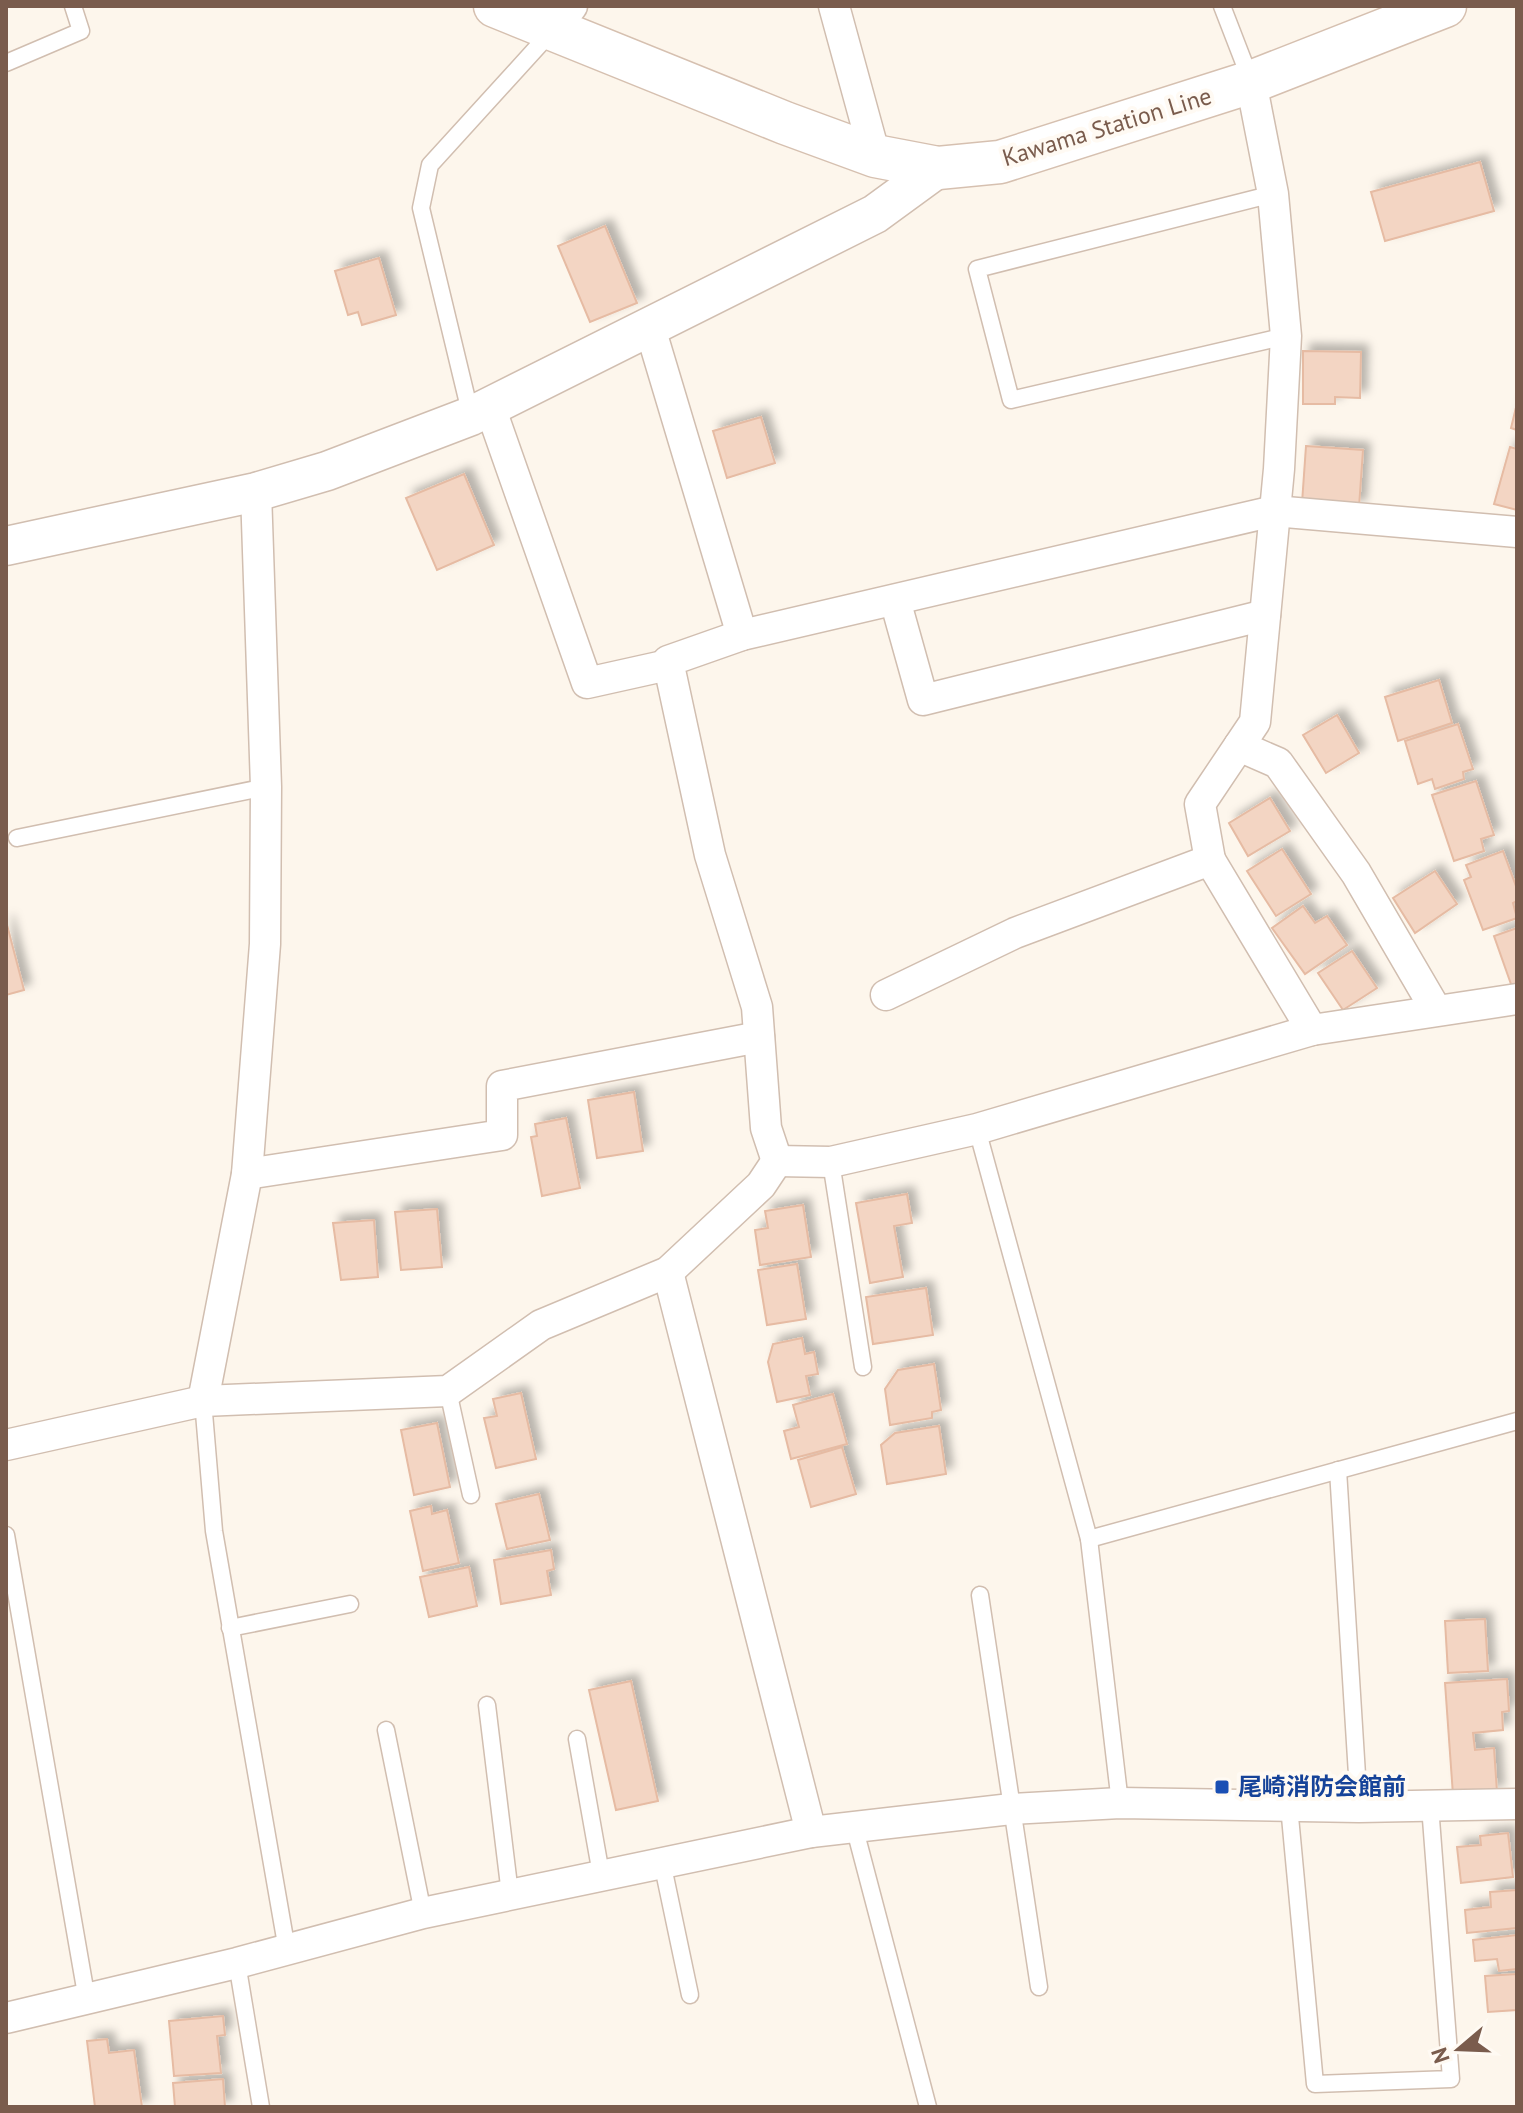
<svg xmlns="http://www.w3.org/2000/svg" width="1523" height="2113" font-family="'PT Sans','Noto Sans JP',sans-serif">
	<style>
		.building { fill: #f3d5c3; stroke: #e6bba3; stroke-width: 2; filter: url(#shadow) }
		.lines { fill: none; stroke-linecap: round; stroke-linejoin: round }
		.service-casing { stroke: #d1beb0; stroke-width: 19 }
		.minor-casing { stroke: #d1beb0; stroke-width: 33 }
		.tertiary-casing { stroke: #d1beb0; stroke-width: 41 }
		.secondary-casing { stroke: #d6c0b0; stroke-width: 45 }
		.service { stroke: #fff; stroke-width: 16 }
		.minor { stroke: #fff; stroke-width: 30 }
		.tertiary { stroke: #fff; stroke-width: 38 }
		.secondary { stroke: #fff; stroke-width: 42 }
		.transit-dot { fill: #1a4fb4; stroke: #fffaf3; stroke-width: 3 }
		.labels { text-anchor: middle; stroke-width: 8; stroke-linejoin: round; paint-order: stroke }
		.street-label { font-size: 24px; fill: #7a5c4d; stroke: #fffaf3 }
		.transit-label { font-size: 24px; font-weight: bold; fill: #164399; stroke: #fffaf3; text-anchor: start }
	</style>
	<defs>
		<filter id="shadow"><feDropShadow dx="7" dy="-7" stdDeviation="4" flood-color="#0004"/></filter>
	</defs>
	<rect width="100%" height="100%" fill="#fdf6ec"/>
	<g class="building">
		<polygon points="1480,162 1494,211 1385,241 1371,192"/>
		<polygon points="605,226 637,303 590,322 558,246"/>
		<polygon points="379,258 396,315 362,325 358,312 348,315 335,271"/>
		<polygon points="1303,351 1361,352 1360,398 1335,397 1335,404 1303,404"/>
		<polygon points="1517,403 1517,430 1511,428"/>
		<polygon points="761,417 775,463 727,478 713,431"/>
		<polygon points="1306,446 1363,450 1359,507 1302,503"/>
		<polygon points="1510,447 1517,449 1517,510 1494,504"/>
		<polygon points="464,474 494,545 437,570 406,498"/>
		<polygon points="1439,680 1452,723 1398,741 1385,697"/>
		<polygon points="1337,715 1359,753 1326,773 1303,735"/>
		<polygon points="1458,724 1473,769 1463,772 1464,779 1435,789 1432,779 1418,784 1405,741"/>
		<polygon points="1476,781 1494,835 1481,839 1484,851 1454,861 1432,795"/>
		<polygon points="1270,798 1290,831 1248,856 1229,823"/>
		<polygon points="1282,849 1311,894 1276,916 1247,871"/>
		<polygon points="1503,851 1517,889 1517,901 1513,903 1517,918 1483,930 1464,880 1471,877 1466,865"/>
		<polygon points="1435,871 1457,904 1415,933 1393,898"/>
		<polygon points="1303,906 1315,923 1327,916 1347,945 1305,974 1272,928"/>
		<polygon points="6,921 24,990 6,995"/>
		<polygon points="1517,928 1517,985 1512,987 1494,936"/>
		<polygon points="1352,951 1377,988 1343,1010 1318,973"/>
		<polygon points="634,1092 643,1151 597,1158 588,1100"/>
		<polygon points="566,1118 580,1188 542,1196 531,1137 537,1136 535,1124"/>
		<polygon points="907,1194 912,1223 894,1226 903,1277 870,1283 856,1203"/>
		<polygon points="803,1205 811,1257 760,1265 755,1230 768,1228 765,1211"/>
		<polygon points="437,1209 442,1267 401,1270 395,1212"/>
		<polygon points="374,1220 378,1277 341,1280 333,1223"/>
		<polygon points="797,1264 806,1319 767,1325 758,1270"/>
		<polygon points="926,1288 933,1335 873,1344 866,1297"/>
		<polygon points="802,1338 805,1354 814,1352 818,1374 806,1376 810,1395 777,1402 768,1362 773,1344"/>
		<polygon points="934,1364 941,1410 932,1412 932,1418 890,1425 885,1389 898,1370"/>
		<polygon points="521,1393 536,1459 496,1468 484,1418 497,1416 493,1399"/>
		<polygon points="833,1394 847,1444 791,1459 784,1431 799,1427 793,1405"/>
		<polygon points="437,1423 450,1487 414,1495 401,1430"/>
		<polygon points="939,1426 946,1474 887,1484 881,1445 895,1433"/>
		<polygon points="842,1447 856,1494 811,1507 798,1460"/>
		<polygon points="539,1494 550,1540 507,1549 496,1504"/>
		<polygon points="431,1506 432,1514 447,1510 459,1563 423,1571 410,1511"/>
		<polygon points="551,1550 554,1569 547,1571 551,1595 501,1604 494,1560"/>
		<polygon points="469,1567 477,1606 429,1617 420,1577"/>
		<polygon points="1485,1619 1488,1671 1448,1673 1445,1621"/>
		<polygon points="1507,1679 1509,1711 1502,1712 1503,1730 1473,1733 1475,1750 1494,1748 1497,1792 1453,1795 1445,1683"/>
		<polygon points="631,1681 658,1801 616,1810 589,1690"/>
		<polygon points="1508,1833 1513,1877 1461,1883 1457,1847 1481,1845 1480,1836"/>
		<polygon points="1517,1890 1517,1928 1467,1933 1465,1910 1491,1907 1490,1892"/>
		<polygon points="1517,1935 1517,1969 1499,1971 1497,1959 1475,1961 1473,1940"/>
		<polygon points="1517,1974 1517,2010 1488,2012 1485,1976"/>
		<polygon points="223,2016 225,2035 217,2036 221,2073 174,2076 169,2021"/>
		<polygon points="107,2039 109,2053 134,2050 142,2107 95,2107 87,2041"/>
		<polygon points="223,2079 225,2107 175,2107 173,2083"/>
	</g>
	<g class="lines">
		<g class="service-casing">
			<g id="service">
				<polyline points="1222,6 1251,81"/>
				<polyline points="6,63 81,31 73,6"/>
				<polyline points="1273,194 977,269 1011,400 1286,336"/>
				<polyline points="471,416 421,208 430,165 551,32"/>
				<polyline points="17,838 266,787"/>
				<polyline points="977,1129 1089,1539 1120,1803"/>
				<polyline points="831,1162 863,1367"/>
				<polyline points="448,1391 471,1495"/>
				<polyline points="203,1401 214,1531 287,1950"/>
				<polyline points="1338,1470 1359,1807"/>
				<polyline points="6,1535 87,2000"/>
				<polyline points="1089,1539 1517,1421"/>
				<polyline points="980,1595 1039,1987"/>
				<polyline points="230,1628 350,1604"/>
				<polyline points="487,1705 510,1894"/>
				<polyline points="386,1730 423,1913"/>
				<polyline points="577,1739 601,1874"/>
				<polyline points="1289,1806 1315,2084 1451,2079 1430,1806"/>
				<polyline points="854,1826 928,2107"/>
				<polyline points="662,1862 690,1995"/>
				<polyline points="237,1963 261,2107"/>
			</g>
		</g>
		<g class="minor-casing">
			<g id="minor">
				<polyline points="834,6 875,156"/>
				<polyline points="554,29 572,6"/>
				<polyline points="650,328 742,635"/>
				<polyline points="490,407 587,683 668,665"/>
				<polyline points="895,600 923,700 1265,615"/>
				<polyline points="1239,746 1278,763 1356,873 1436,1010"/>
				<polyline points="1210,860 1312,1030"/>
				<polyline points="886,995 1015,933 1210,860 1200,804 1255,722 1279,469 1286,336 1273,194 1251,82"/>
				<polyline points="777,1161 766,1128 757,1007 710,855 668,661 742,635 1274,511 1517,532"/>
				<polyline points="777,1161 831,1162 977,1129 1312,1030 1517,999"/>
				<polyline points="247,1174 502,1135 502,1086 759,1037"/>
				<polyline points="668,1272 811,1832"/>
				<polyline points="203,1401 247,1174 265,944 266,787 256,492"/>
				<polyline points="6,1445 203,1401 448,1391 541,1325 668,1272 761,1185 777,1161"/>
				<polyline points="6,2018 237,1963 423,1913 811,1832 1011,1809 1120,1803 1359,1807 1517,1804"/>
			</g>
		</g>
		<g class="tertiary-casing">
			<polyline id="tertiary" points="6,546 256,492 327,471 471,416 875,214 938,168"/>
		</g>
		<g class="secondary-casing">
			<polyline id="secondary" points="495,6 785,123 875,156 938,168 1000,162 1251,82 1445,6"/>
		</g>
		<use href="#service" class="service"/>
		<use href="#minor" class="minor"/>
		<use href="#tertiary" class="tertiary"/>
		<use href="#secondary" class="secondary"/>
	</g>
	<rect class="transit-dot" x="1214" y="1779" width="16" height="16" rx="4"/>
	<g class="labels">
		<g class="street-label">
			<text transform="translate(1107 127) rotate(-17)" y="8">Kawama Station Line</text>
		</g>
		<g class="transit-label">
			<text x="1238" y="1795">尾崎消防会館前</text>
		</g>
	</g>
	<rect width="1523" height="2113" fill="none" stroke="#7a5c4d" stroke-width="16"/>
	<g transform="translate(1459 2049) rotate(251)" stroke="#fffaf3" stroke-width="6" paint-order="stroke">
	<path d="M0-6L14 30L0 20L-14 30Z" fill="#7a5c4d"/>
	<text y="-12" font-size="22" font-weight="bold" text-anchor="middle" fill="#7a5c4d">N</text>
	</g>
</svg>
